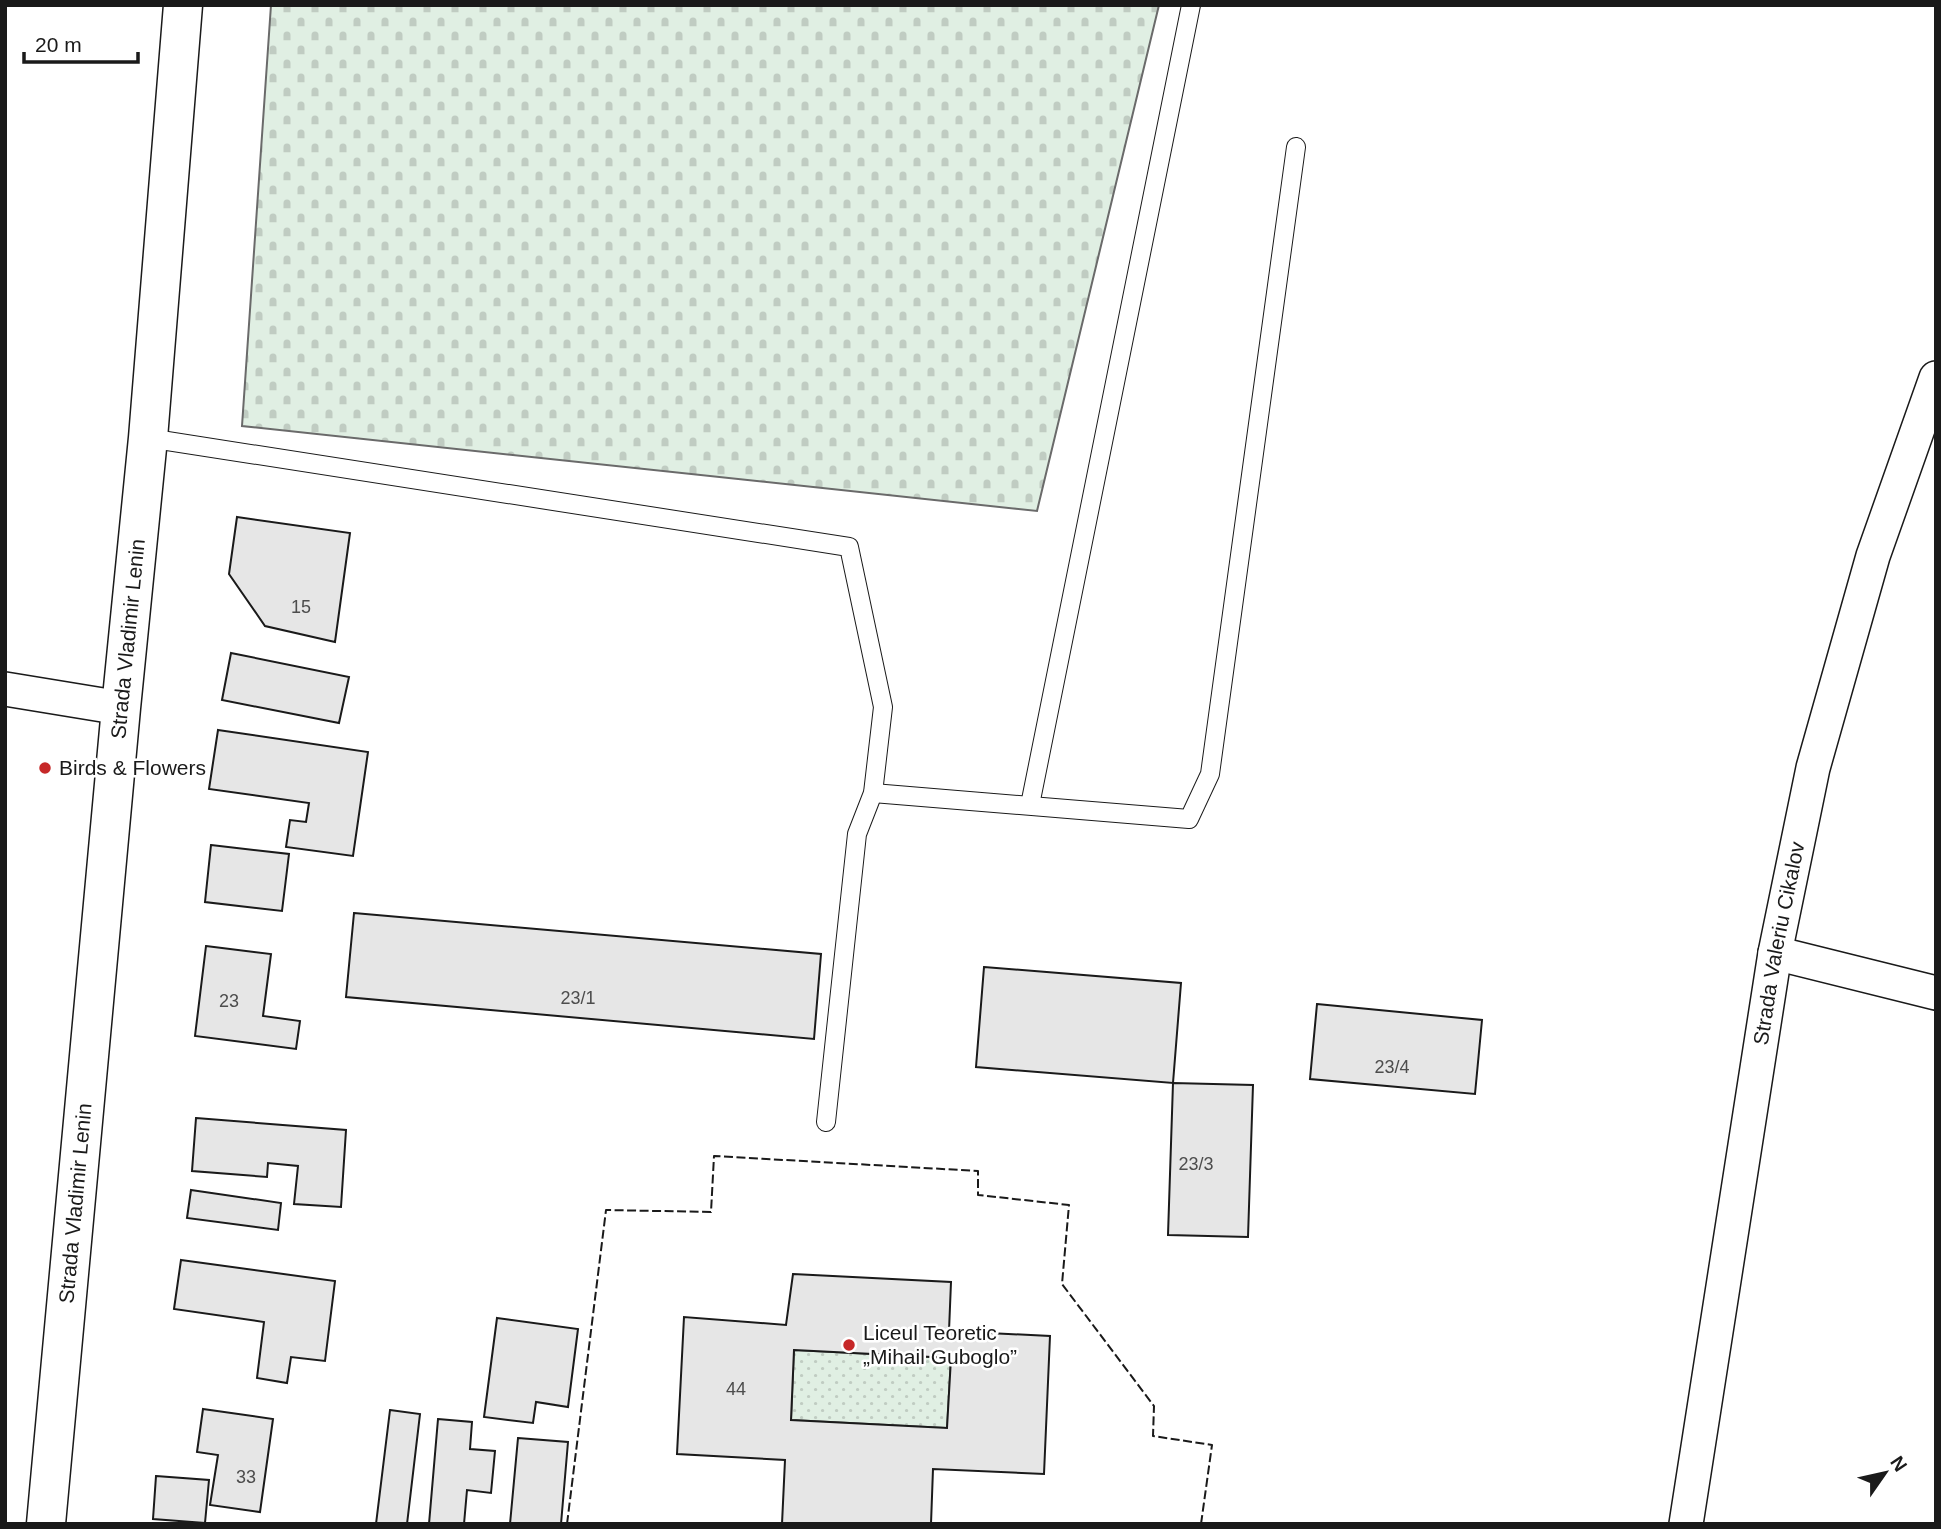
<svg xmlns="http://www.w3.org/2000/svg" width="1941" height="1529" font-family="Helvetica,sans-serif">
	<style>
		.grass { fill: url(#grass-dots); stroke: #6a6a6a; stroke-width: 2 }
		.cemetery { fill: url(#cemetery-stones); stroke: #6a6a6a; stroke-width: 2 }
		.building { fill: #e6e6e6; stroke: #1a1a1a; stroke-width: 2; fill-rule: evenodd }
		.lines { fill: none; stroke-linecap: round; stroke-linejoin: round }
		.service-casing { stroke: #1a1a1a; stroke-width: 20 }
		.minor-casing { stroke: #1a1a1a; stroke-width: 36 }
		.primary-casing { stroke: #1a1a1a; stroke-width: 41 }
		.service { stroke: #fff; stroke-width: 18 }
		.minor { stroke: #fff; stroke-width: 33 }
		.primary { stroke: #fff; stroke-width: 38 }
		.fence { stroke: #1a1a1a; stroke-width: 2; stroke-dasharray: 9 3.5; stroke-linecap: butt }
		.poi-dot { fill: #c62828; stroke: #fff; stroke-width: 2.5 }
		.labels { text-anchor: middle; stroke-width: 5; stroke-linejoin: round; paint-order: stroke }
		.number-label { font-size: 18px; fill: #4d4d4d }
		.street-label { font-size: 21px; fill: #1a1a1a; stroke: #fff }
		.poi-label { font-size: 21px; fill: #1a1a1a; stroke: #fff; text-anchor: start }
	</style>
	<defs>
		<pattern id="grass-dots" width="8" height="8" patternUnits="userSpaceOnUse" patternTransform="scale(1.75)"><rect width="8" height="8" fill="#e0efe3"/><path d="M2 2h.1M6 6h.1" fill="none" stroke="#c0ccc2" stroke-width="1.8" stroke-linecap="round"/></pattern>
		<pattern id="cemetery-stones" width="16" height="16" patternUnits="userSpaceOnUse" patternTransform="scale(1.75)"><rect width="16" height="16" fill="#e0efe3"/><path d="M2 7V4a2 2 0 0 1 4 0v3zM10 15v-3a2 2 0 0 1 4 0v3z" fill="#c0ccc2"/></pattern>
	</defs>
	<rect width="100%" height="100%" fill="#fff"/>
	<polygon class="grass" points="794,1350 951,1358 947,1428 791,1420"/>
	<polygon class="cemetery" points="271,5 1159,5 1037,511 242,426"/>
	<g class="building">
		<polygon points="237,517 350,533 335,642 265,626 229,574"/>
		<polygon points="231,653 349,677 339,723 222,700"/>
		<polygon points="218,730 368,752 353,856 286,847 290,820 306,822 309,803 209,789"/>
		<polygon points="211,845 289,854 282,911 205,902"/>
		<polygon points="354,913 821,954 814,1039 346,997"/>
		<polygon points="206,946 271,954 263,1016 300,1021 296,1049 195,1036"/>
		<polygon points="984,967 1181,983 1173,1083 976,1067"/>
		<polygon points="1317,1004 1482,1020 1475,1094 1310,1079"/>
		<polygon points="1173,1083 1253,1085 1248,1237 1168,1235"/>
		<polygon points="196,1118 346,1130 341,1207 294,1204 298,1166 268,1163 267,1177 192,1171"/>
		<polygon points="191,1190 281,1203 278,1230 187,1218"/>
		<polygon points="181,1260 335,1281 325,1361 291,1357 287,1383 257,1378 264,1322 174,1309"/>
		<path d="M793,1274L951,1282L949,1331L1050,1336L1044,1474L933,1469L931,1524H782L785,1460L677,1454L684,1317L786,1325ZM794,1350L951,1358L947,1428L791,1420Z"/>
		<polygon points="497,1318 578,1329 568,1407 536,1402 533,1423 484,1417"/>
		<polygon points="203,1409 273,1419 260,1512 210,1505 218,1455 197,1452"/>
		<polygon points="390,1410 420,1414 407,1524 376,1524"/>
		<polygon points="438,1419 472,1422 470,1449 495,1451 491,1493 467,1490 464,1524 429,1524"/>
		<polygon points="518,1438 568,1442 561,1524 510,1524"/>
		<polygon points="156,1476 209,1480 205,1523 153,1519"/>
	</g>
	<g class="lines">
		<g class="service-casing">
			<g id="service">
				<polyline points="148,438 849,547 883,707 873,793 857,834 826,1122"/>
				<polyline points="873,793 1189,819 1210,774 1296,147"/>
				<polyline points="1030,805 1191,5"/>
			</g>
		</g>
		<g class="minor-casing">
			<g id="minor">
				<polyline points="5,689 121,708"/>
				<polyline points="1775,953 1936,993"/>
				<path id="s1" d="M1686,1524L1775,953L1813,768L1873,556L1936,378"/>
			</g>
		</g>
		<g class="primary-casing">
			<g id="primary">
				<path id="s2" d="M46,1524L121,708L148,438L183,5"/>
			</g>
		</g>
		<use href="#service" class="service"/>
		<use href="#minor" class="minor"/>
		<use href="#primary" class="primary"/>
		<polyline class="fence" points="567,1524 606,1210 711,1212 714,1156 978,1171 978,1195 1069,1205 1062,1284 1154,1406 1153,1436 1212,1445 1201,1524"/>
	</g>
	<g class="poi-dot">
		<circle cx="45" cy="768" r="7"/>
		<circle cx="849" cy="1345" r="7"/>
	</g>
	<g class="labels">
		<g class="number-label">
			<text x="301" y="613">15</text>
			<text x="578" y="1004">23/1</text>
			<text x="229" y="1007">23</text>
			<text x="1392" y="1073">23/4</text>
			<text x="1196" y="1170">23/3</text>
			<text x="736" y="1395">44</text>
			<text x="246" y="1483">33</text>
		</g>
		<g class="street-label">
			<text dy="7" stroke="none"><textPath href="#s2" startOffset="889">Strada Vladimir Lenin</textPath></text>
			<text dy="7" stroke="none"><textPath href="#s1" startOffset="588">Strada Valeriu Cikalov</textPath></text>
			<text dy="7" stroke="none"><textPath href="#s2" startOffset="322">Strada Vladimir Lenin</textPath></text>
		</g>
		<g class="poi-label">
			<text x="59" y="775">Birds &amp; Flowers</text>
			<text x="863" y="1340">Liceul Teoretic<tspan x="863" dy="24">„Mihail Guboglo”</tspan></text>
		</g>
	</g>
	<rect width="1941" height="1529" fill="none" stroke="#1a1a1a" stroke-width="14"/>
	<g transform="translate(1885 1473) rotate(56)" stroke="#ffffff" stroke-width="5" paint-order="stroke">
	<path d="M0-5L12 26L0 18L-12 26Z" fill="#1a1a1a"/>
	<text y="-10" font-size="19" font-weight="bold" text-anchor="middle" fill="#1a1a1a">N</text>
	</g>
	<path d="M24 52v10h114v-10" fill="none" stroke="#1a1a1a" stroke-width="3.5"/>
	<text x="35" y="52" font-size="21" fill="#1a1a1a" stroke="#ffffff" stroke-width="5" paint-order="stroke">20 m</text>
</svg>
